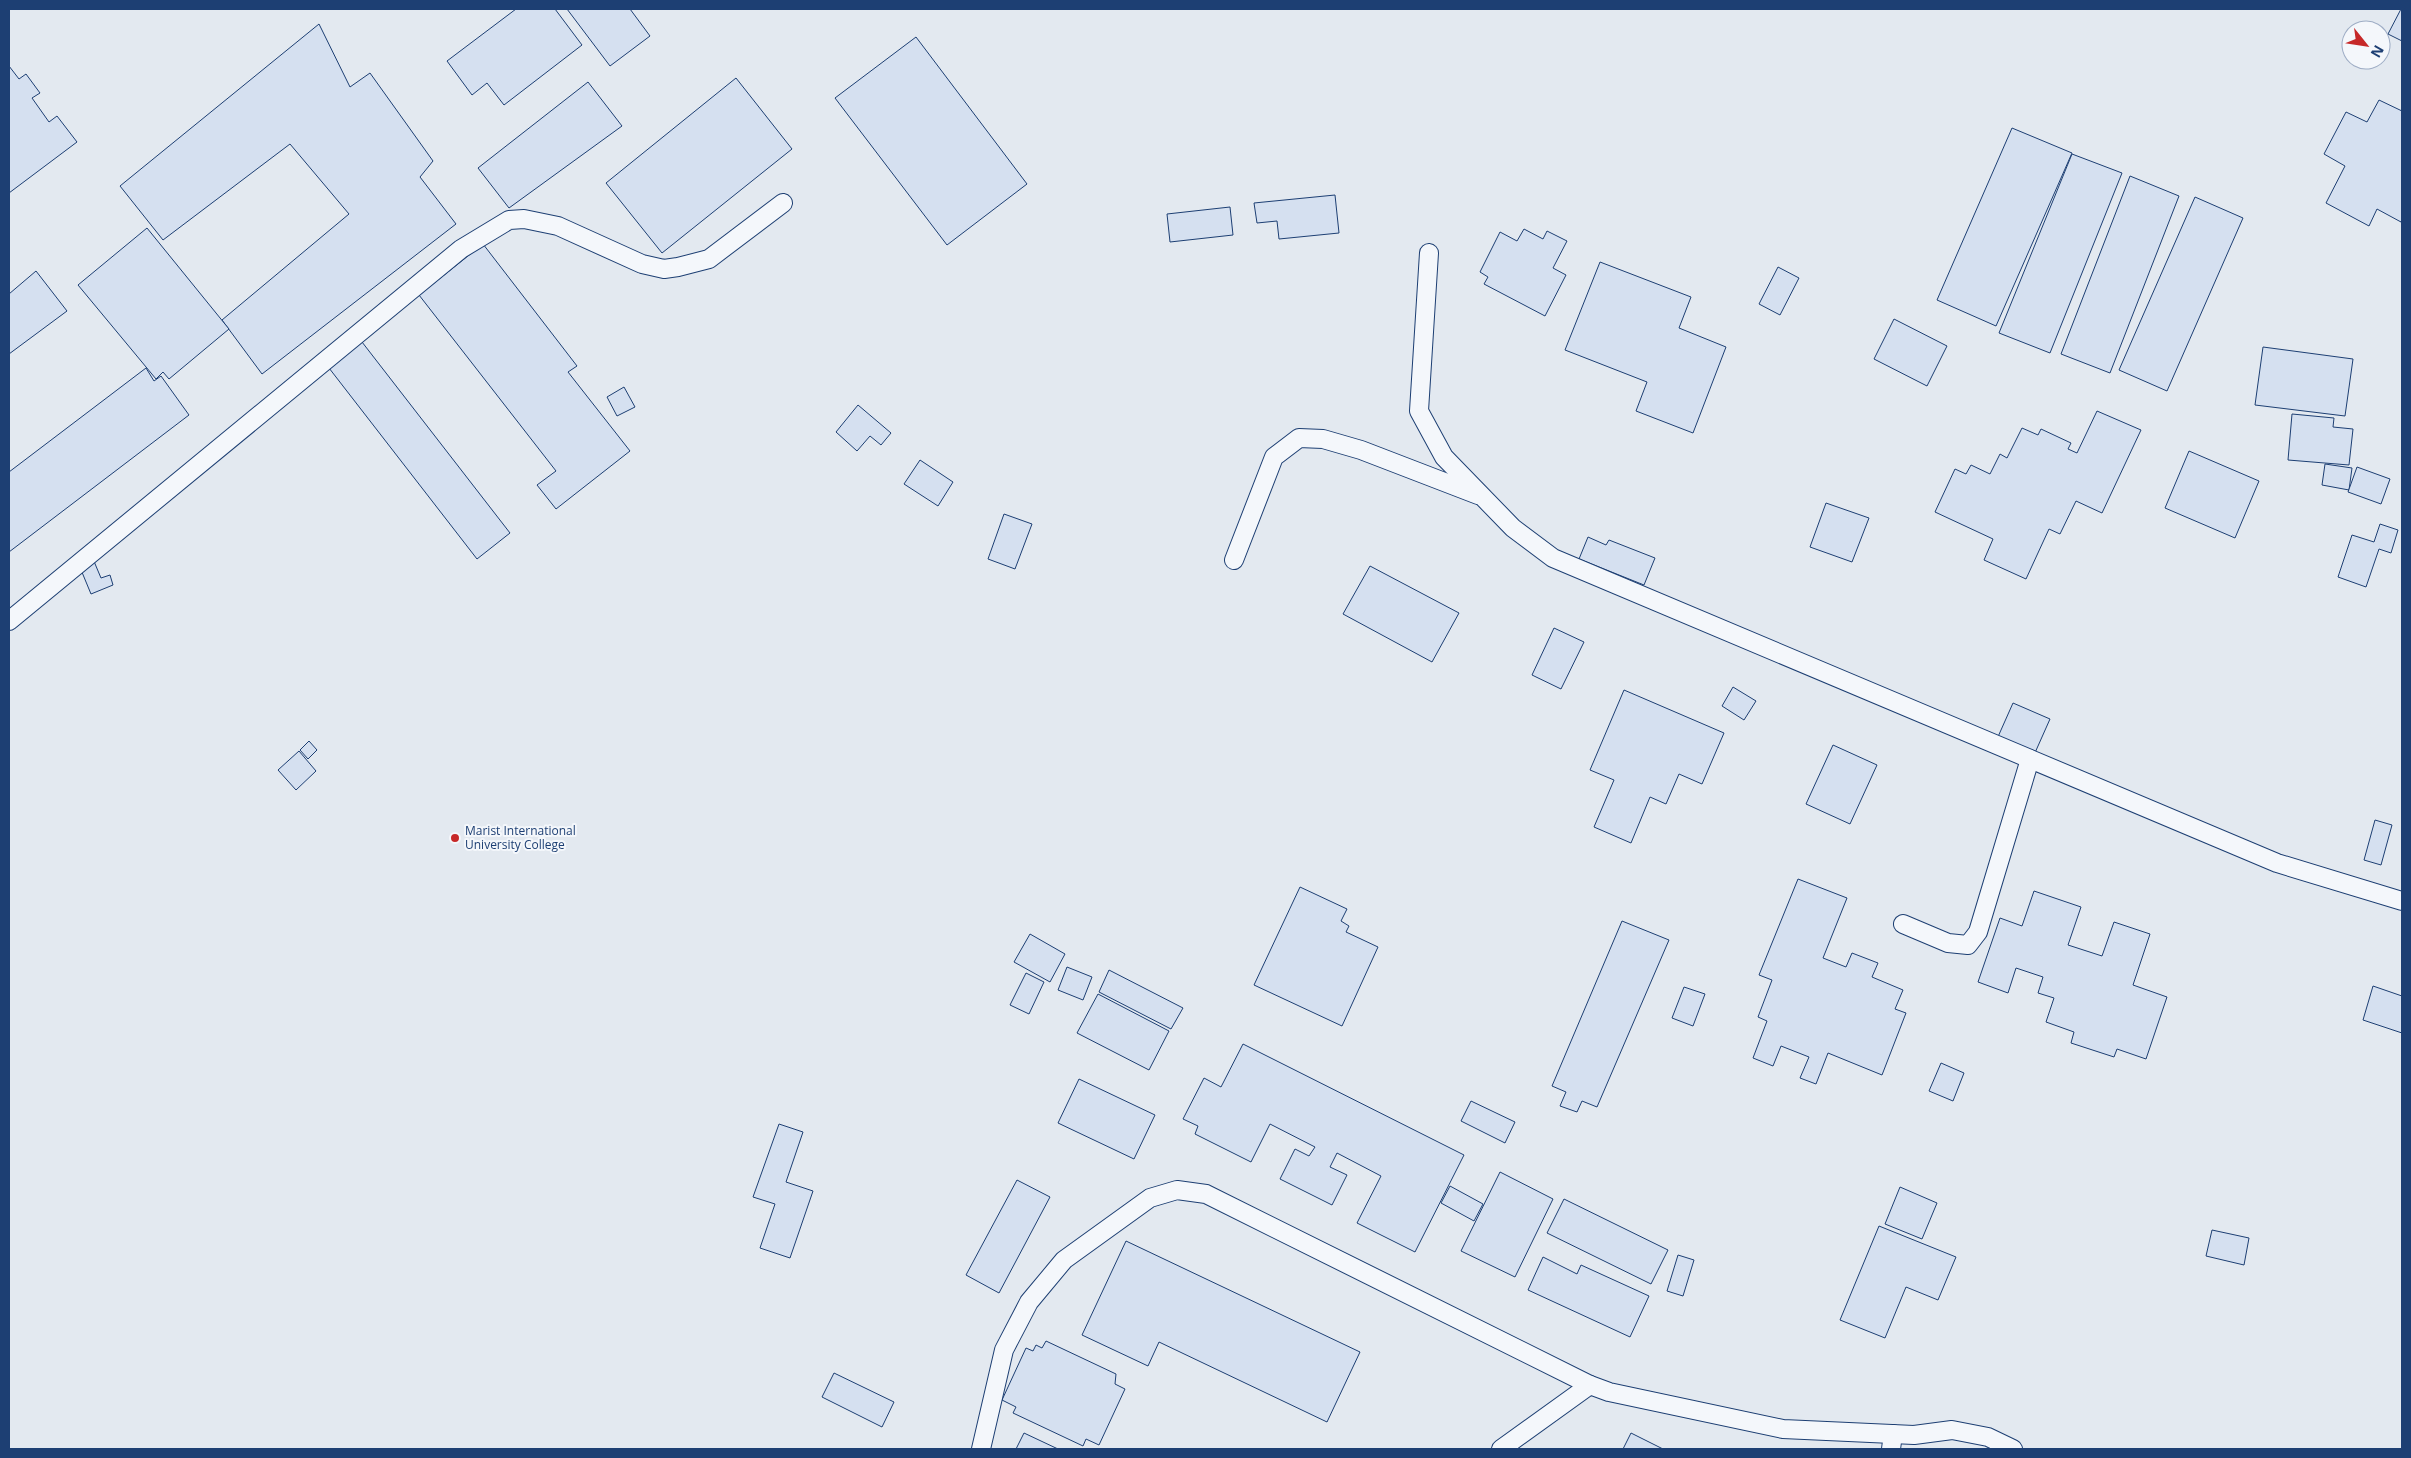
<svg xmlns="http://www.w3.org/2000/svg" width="2411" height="1458" font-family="'Open Sans',sans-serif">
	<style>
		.green { fill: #e3e9f0; stroke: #687fa3; fill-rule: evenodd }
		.building { fill: #d5e0f0; stroke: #1d3f73 }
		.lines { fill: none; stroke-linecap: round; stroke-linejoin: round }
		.lane-casing { stroke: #1d3f73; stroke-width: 20 }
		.lane { stroke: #f4f7fb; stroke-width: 18 }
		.poi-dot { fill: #c62828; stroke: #f4f7fb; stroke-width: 2 }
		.labels { text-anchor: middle; stroke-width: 4; stroke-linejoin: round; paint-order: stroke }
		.poi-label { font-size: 12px; fill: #1d3f73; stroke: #f4f7fb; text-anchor: start }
	</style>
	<rect width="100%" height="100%" fill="#f4f7fb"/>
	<path class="green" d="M9,9H2402V1449H9ZM2351,30H2381V60H2351Z"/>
	<g class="building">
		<polygon points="516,9 555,9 582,45 504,105 487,83 472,95 447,61"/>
		<polygon points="567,9 630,9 650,36 610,66"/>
		<polygon points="2401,9 2402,9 2402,41 2388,34"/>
		<polygon points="319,24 350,87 370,73 433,161 420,177 456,224 262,374 222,320 349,214 290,144 163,240 120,186"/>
		<polygon points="916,37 1027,184 947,245 835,98"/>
		<polygon points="9,66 19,79 26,74 40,93 32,98 49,122 57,116 77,142 9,193"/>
		<polygon points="736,78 792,149 662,253 606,183"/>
		<polygon points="588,82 622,126 509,208 478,168"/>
		<polygon points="2379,100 2402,111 2402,220 2401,222 2377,209 2369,226 2326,203 2345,166 2324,154 2346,112 2367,122"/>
		<polygon points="2012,128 2072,153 1996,326 1937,300"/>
		<polygon points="2072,154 2122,173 2050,353 1999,333"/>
		<polygon points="2130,176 2179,196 2110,373 2061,354"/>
		<polygon points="1335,195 1339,233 1279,239 1277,221 1257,223 1254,203"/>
		<polygon points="2195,197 2243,218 2167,391 2119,370"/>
		<polygon points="1230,207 1233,235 1170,242 1167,214"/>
		<polygon points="147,228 229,329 169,379 163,372 156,379 78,285"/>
		<polygon points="1524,229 1543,239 1547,231 1567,241 1553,268 1566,275 1545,316 1484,284 1488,277 1480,272 1500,232 1517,241"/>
		<polygon points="483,244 577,366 568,372 630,451 556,509 537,485 556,471 419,295"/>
		<polygon points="1600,262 1691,297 1679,328 1726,347 1693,433 1636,411 1647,382 1565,350"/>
		<polygon points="1778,267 1799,278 1780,315 1759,304"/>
		<polygon points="36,271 67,311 9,354 9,294"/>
		<polygon points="1894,319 1947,346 1927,386 1874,359"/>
		<polygon points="362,342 510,533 477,559 329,368"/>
		<polygon points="2263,347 2353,359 2345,416 2255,405"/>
		<polygon points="146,368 154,381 161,376 189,415 9,552 9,472"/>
		<polygon points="624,387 635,407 617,416 607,397"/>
		<polygon points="858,405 891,433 881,445 870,436 857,451 836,432"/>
		<polygon points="2097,411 2141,430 2102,513 2076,501 2060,534 2049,529 2026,579 1984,560 1993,539 1935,512 1955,469 1966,474 1971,465 1990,474 2000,454 2007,458 2022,428 2038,435 2041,429 2071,443 2068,449 2077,453"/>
		<polygon points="2292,414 2334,418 2333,427 2353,429 2349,465 2288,460"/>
		<polygon points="2189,451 2259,481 2235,538 2165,508"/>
		<polygon points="920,460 953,482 938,506 904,484"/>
		<polygon points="2325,464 2352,468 2349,490 2322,485"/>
		<polygon points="2357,467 2390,479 2381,504 2348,492"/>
		<polygon points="1826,503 1869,518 1852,562 1810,547"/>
		<polygon points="1004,514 1032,524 1015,569 988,559"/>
		<polygon points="2380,524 2398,530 2391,553 2379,549 2366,587 2338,577 2352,535 2374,542"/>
		<polygon points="1588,537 1606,545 1609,540 1655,558 1644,585 1579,559"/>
		<polygon points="93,559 101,578 110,575 113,585 91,594 79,565"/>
		<polygon points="1370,566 1459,613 1432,662 1343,614"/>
		<polygon points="1554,628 1584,642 1561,689 1532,675"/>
		<polygon points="1733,687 1756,701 1744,720 1722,706"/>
		<polygon points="1624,690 1724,733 1702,784 1679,774 1666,804 1650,797 1631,843 1594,827 1614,780 1590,770"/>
		<polygon points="2013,703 2050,719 2034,755 1997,739"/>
		<polygon points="309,741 317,750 308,759 300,750"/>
		<polygon points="1833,745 1877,765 1850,824 1806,804"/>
		<polygon points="299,751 316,771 296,790 278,770"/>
		<polygon points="2375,820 2392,825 2381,865 2364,860"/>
		<polygon points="1798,879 1847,898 1823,958 1846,967 1852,953 1878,963 1872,977 1903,990 1895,1009 1906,1013 1882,1075 1828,1053 1816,1084 1800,1078 1809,1057 1781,1046 1773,1066 1753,1058 1767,1021 1758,1017 1772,980 1759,975"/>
		<polygon points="1300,887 1347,909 1341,921 1349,926 1346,932 1378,947 1342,1026 1254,985"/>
		<polygon points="2034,891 2081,907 2068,945 2102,956 2114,922 2150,934 2133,985 2167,997 2146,1059 2117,1049 2114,1057 2071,1043 2074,1032 2046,1022 2054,998 2038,993 2043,977 2016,968 2008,993 1978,982 2000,918 2022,926"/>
		<polygon points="1622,921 1669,940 1597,1107 1582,1101 1577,1112 1560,1106 1566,1092 1552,1086"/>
		<polygon points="1030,934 1065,954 1050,982 1014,962"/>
		<polygon points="1067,967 1092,977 1083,1000 1058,990"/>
		<polygon points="1109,970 1183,1008 1171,1029 1099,992"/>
		<polygon points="1026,973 1044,982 1029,1014 1010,1005"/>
		<polygon points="2373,986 2402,996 2402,1033 2363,1020"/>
		<polygon points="1684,987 1705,994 1693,1026 1672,1018"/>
		<polygon points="1098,994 1169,1031 1149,1070 1077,1033"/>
		<polygon points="1243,1044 1464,1155 1415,1252 1357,1223 1381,1176 1337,1153 1330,1167 1347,1175 1332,1205 1280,1179 1295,1149 1309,1156 1315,1147 1270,1124 1251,1162 1195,1134 1198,1126 1183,1119 1204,1078 1221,1087"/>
		<polygon points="1941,1063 1964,1073 1953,1101 1929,1091"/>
		<polygon points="1079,1079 1155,1115 1134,1159 1058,1123"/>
		<polygon points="1471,1101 1515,1122 1505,1143 1461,1121"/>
		<polygon points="779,1124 803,1132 786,1182 813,1191 790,1258 760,1248 775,1204 753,1197"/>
		<polygon points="1500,1172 1553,1199 1515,1277 1461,1251"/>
		<polygon points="1017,1180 1050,1197 999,1293 966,1275"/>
		<polygon points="1450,1186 1483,1204 1474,1221 1441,1203"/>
		<polygon points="1900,1187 1937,1203 1922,1239 1885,1224"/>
		<polygon points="1564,1199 1668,1250 1651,1284 1547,1233"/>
		<polygon points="1879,1226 1956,1257 1938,1300 1906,1287 1885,1338 1840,1320"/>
		<polygon points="2212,1230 2249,1238 2244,1265 2206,1256"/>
		<polygon points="1126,1241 1360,1352 1327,1422 1159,1342 1148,1366 1082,1335"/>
		<polygon points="1678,1255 1694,1260 1683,1296 1667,1291"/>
		<polygon points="1543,1257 1577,1274 1581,1265 1649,1296 1630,1337 1528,1290"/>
		<polygon points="1046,1341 1116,1374 1115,1384 1125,1389 1099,1445 1086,1439 1083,1446 1013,1413 1016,1407 1002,1400 1026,1348 1033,1351 1036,1345 1042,1348"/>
		<polygon points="834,1373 894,1402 882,1427 822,1397"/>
		<polygon points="1024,1433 1058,1449 1016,1449"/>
		<polygon points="1631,1433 1663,1449 1623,1449"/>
	</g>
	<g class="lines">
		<g class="lane-casing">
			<g id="lane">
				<polyline points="1429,253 1419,411 1444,457 1513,528 1553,558 2277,863 2402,901"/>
				<polyline points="1234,560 1274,457 1299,438 1323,439 1361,450 1478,495"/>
				<polyline points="9,621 461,249 509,220 524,219 558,226 642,264 664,269 678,267 709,259 783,203"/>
				<polyline points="1903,924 1948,943 1968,945 1978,932 2030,759"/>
				<polyline points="981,1449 1004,1350 1029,1302 1064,1260 1150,1198 1177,1190 1206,1194 1590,1385"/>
				<polyline points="1501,1449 1590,1385 1609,1392 1783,1429 1914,1435 1952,1430 1988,1437 2013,1449"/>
				<polyline points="1891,1449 1893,1434"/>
			</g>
		</g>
		<use href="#lane" class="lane"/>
	</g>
	<circle class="poi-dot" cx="455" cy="838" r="5"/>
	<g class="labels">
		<g class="poi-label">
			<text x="465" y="835">Marist International<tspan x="465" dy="14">University College</tspan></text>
		</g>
	</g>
	<rect width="2411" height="1458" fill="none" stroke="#1d3f73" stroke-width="20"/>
	<g transform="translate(2366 45) rotate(120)"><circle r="24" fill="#f4f7fb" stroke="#9eadc5"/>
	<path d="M0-4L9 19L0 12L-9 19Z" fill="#c62828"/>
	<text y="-8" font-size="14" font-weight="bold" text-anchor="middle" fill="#1d3f73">N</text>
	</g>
</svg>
